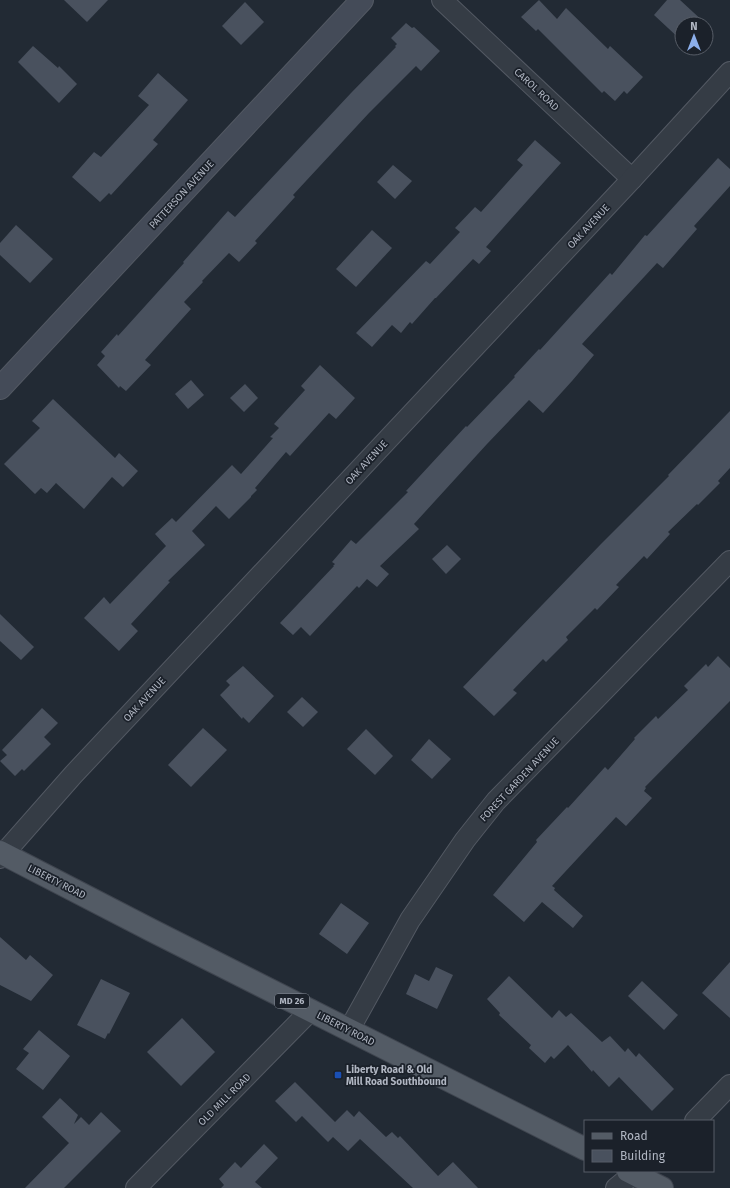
<svg xmlns="http://www.w3.org/2000/svg" width="730" height="1188" font-family="'Fira Sans',sans-serif">
	<style>
		.building { fill: #49515e }
		.lines { fill: none; stroke-linecap: round; stroke-linejoin: round }
		.street-casing { stroke: #535963; stroke-width: 22 }
		.secondary-casing { stroke: #535963; stroke-width: 24 }
		.primary-casing { stroke: #3f454f; stroke-width: 24 }
		.street { stroke: #353c45; stroke-width: 20 }
		.secondary { stroke: #444b58; stroke-width: 22 }
		.primary { stroke: #535b65; stroke-width: 22 }
		.transit-dot { fill: #1a4fb4; stroke: #1b212a; stroke-width: 1.5 }
		.labels { text-anchor: middle; stroke-width: 3.5; stroke-linejoin: round; paint-order: stroke }
		.shield { fill: #1b212a; stroke: #838994; stroke-width: 1 }
		.shield-label { font-size: 9px; font-weight: bold; fill: #b0b6c2 }
		.street-label { font-size: 10px; fill: #b0b6c2; stroke: #1b212a }
		.poi-label { font-size: 10px; font-weight: bold; fill: #b0b6c2; stroke: #1b212a; text-anchor: start }
	</style>
	<rect width="100%" height="100%" fill="#222a34"/>
	<g class="building">
		<polygon points="64,0 108,0 87,22"/>
		<polygon points="539,0 557,19 566,8 608,49 610,46 643,77 627,94 624,91 615,101 604,91 602,93 538,29 536,31 521,17"/>
		<polygon points="667,0 680,0 706,24 682,24 682,41 654,15"/>
		<polygon points="245,2 264,22 241,45 222,26"/>
		<polygon points="406,23 412,28 414,27 440,51 421,71 416,66 369,113 293,195 295,197 255,241 257,243 239,262 229,253 202,281 203,282 184,302 191,309 145,360 151,365 126,391 120,386 119,388 97,365 105,356 101,352 117,334 118,336 184,263 183,262 228,211 235,217 351,93 396,47 395,46 397,44 391,38"/>
		<polygon points="33,46 58,68 59,66 77,84 59,103 18,62"/>
		<polygon points="158,73 188,100 153,140 158,144 111,195 109,193 100,202 72,177 94,152 101,157 149,105 138,96"/>
		<polygon points="535,140 561,163 486,247 491,251 479,264 473,259 436,298 435,298 412,324 410,322 401,333 392,325 372,347 356,333 426,261 430,264 460,232 455,228 475,207 481,212 523,165 517,160"/>
		<polygon points="718,158 730,169 730,186 694,226 697,229 663,268 657,263 582,344 594,355 572,381 543,413 529,400 487,444 414,524 419,529 380,566 389,574 377,587 367,579 359,588 357,586 310,636 301,627 293,635 280,623 334,566 333,566 335,564 332,562 351,540 356,544 408,492 406,491 466,426 467,427 515,377 514,376 539,349 540,350 610,273 612,275 645,235 647,236"/>
		<polygon points="393,165 412,181 395,199 377,182"/>
		<polygon points="16,225 53,259 30,283 0,255 0,243"/>
		<polygon points="372,230 392,248 356,287 336,269"/>
		<polygon points="320,365 355,398 336,419 329,413 290,456 286,452 255,488 257,490 251,496 251,497 229,519 216,506 192,531 205,545 168,581 170,582 131,624 138,631 119,651 84,618 104,597 110,604 166,546 155,534 172,518 176,522 232,465 241,474 273,438 270,437 279,428 274,424 305,390 301,386"/>
		<polygon points="191,380 204,395 188,409 175,394"/>
		<polygon points="245,384 258,398 244,412 230,398"/>
		<polygon points="53,399 115,458 119,453 138,471 123,487 112,477 84,509 56,483 47,493 41,488 35,494 4,464 40,428 32,421"/>
		<polygon points="730,411 730,468 718,481 720,483 698,505 697,504 668,532 670,534 647,559 644,556 616,585 619,587 597,610 595,608 566,637 568,640 546,662 543,659 513,690 517,693 494,716 463,687 601,544 669,476 668,475"/>
		<polygon points="447,545 461,559 446,574 432,559"/>
		<polygon points="0,614 34,647 21,660 0,641"/>
		<polygon points="718,656 730,668 730,701 645,787 646,788 644,791 652,798 626,826 616,817 552,886 555,888 554,890 583,916 573,928 542,902 524,922 493,895 537,842 536,840 567,807 568,808 605,767 608,770 635,739 634,738 656,716 658,719 688,690 684,686 706,664 708,667"/>
		<polygon points="243,666 274,696 249,723 243,717 242,719 220,695 230,685 226,681"/>
		<polygon points="302,697 318,712 303,727 287,712"/>
		<polygon points="42,708 58,723 44,737 51,744 24,771 22,769 15,776 0,761 7,755 2,750"/>
		<polygon points="203,728 227,750 191,787 168,765"/>
		<polygon points="366,729 393,756 375,775 347,749"/>
		<polygon points="429,739 451,759 432,779 411,760"/>
		<polygon points="341,903 369,923 347,954 319,934"/>
		<polygon points="0,937 26,960 30,955 53,975 31,1001 0,985"/>
		<polygon points="730,962 730,1018 702,993"/>
		<polygon points="436,967 453,975 437,1009 406,994 415,974 429,981"/>
		<polygon points="509,976 552,1018 559,1010 566,1017 571,1013 602,1042 610,1036 625,1052 628,1048 636,1057 639,1053 674,1089 652,1111 619,1077 609,1087 593,1070 592,1072 568,1045 554,1059 551,1056 545,1063 529,1048 531,1045 499,1015 500,1013 487,999"/>
		<polygon points="101,979 130,993 109,1034 108,1033 105,1039 77,1025"/>
		<polygon points="642,981 678,1015 664,1030 628,996"/>
		<polygon points="182,1018 215,1052 181,1086 147,1052"/>
		<polygon points="39,1030 70,1056 43,1090 16,1069 29,1053 23,1049"/>
		<polygon points="295,1082 335,1122 347,1110 354,1117 359,1111 386,1137 392,1132 398,1138 400,1136 438,1176 453,1162 478,1188 413,1188 360,1139 348,1151 333,1137 328,1142 302,1116 296,1122 275,1101"/>
		<polygon points="60,1098 78,1115 74,1124 81,1117 89,1125 101,1112 121,1131 64,1188 25,1188 69,1143 42,1117"/>
		<polygon points="264,1144 278,1158 255,1182 262,1188 221,1188 224,1185 219,1179 235,1162 241,1168"/>
	</g>
	<g class="lines">
		<g class="street-casing">
			<g id="street">
				<polyline points="442,0 632,179"/>
				<polyline points="0,858 73,775 632,179 730,72"/>
				<polyline points="349,1030 410,920 465,840 496,801 730,561"/>
				<polyline points="695,1121 730,1085"/>
				<polyline points="136,1188 311,1010"/>
				<polyline points="616,1188 637,1171"/>
			</g>
		</g>
		<g class="secondary-casing">
			<polyline id="secondary" points="0,388 362,0"/>
		</g>
		<g class="primary-casing">
			<g id="primary">
				<polyline points="0,852 151,930 585,1149"/>
				<polyline points="628,1171 662,1188"/>
			</g>
		</g>
		<use href="#street" class="street"/>
		<use href="#secondary" class="secondary"/>
		<use href="#primary" class="primary"/>
	</g>
	<rect class="transit-dot" x="334" y="1071" width="8" height="8" rx="2"/>
	<g class="labels">
		<rect class="shield" x="275" y="994" width="34" height="14" rx="3"/>
		<g class="shield-label">
			<text x="292" y="1004">MD 26</text>
		</g>
		<g class="street-label">
			<text transform="translate(537 89) rotate(43)" y="4">CAROL ROAD</text>
			<text transform="translate(181 194) rotate(-47)" y="4">PATTERSON AVENUE</text>
			<text transform="translate(588 226) rotate(-47)" y="4">OAK AVENUE</text>
			<text transform="translate(366 462) rotate(-47)" y="4">OAK AVENUE</text>
			<text transform="translate(144 699) rotate(-47)" y="4">OAK AVENUE</text>
			<text transform="translate(519 779) rotate(-47)" y="4">FOREST GARDEN AVENUE</text>
			<text transform="translate(57 881) rotate(27)" y="4">LIBERTY ROAD</text>
			<text transform="translate(346 1028) rotate(27)" y="4">LIBERTY ROAD</text>
			<text transform="translate(224 1099) rotate(-45)" y="4">OLD MILL ROAD</text>
		</g>
		<g class="poi-label">
			<text x="346" y="1073">Liberty Road &amp; Old<tspan x="346" dy="12">Mill Road Southbound</tspan></text>
		</g>
	</g>
	<rect x="584" y="1120" width="130" height="52" fill="#1b212a" stroke="#575d67"/>
	<rect x="592" y="1133" width="20" height="6" fill="#535b65" stroke="#575d67"/>
	<text x="620" y="1140" font-size="12" fill="#b0b6c2">Road</text>
	<rect x="592" y="1150" width="20" height="12" fill="#49515e" stroke="#575d67"/>
	<text x="620" y="1160" font-size="12" fill="#b0b6c2">Building</text>
	<g transform="translate(694 36)"><circle r="19" fill="#1b212a" stroke="#575d67"/>
	<path d="M0-3L7 15L0 10L-7 15Z" fill="#8cafeb"/>
	<text y="-6" font-size="11" font-weight="bold" text-anchor="middle" fill="#b0b6c2">N</text>
	</g>
</svg>
